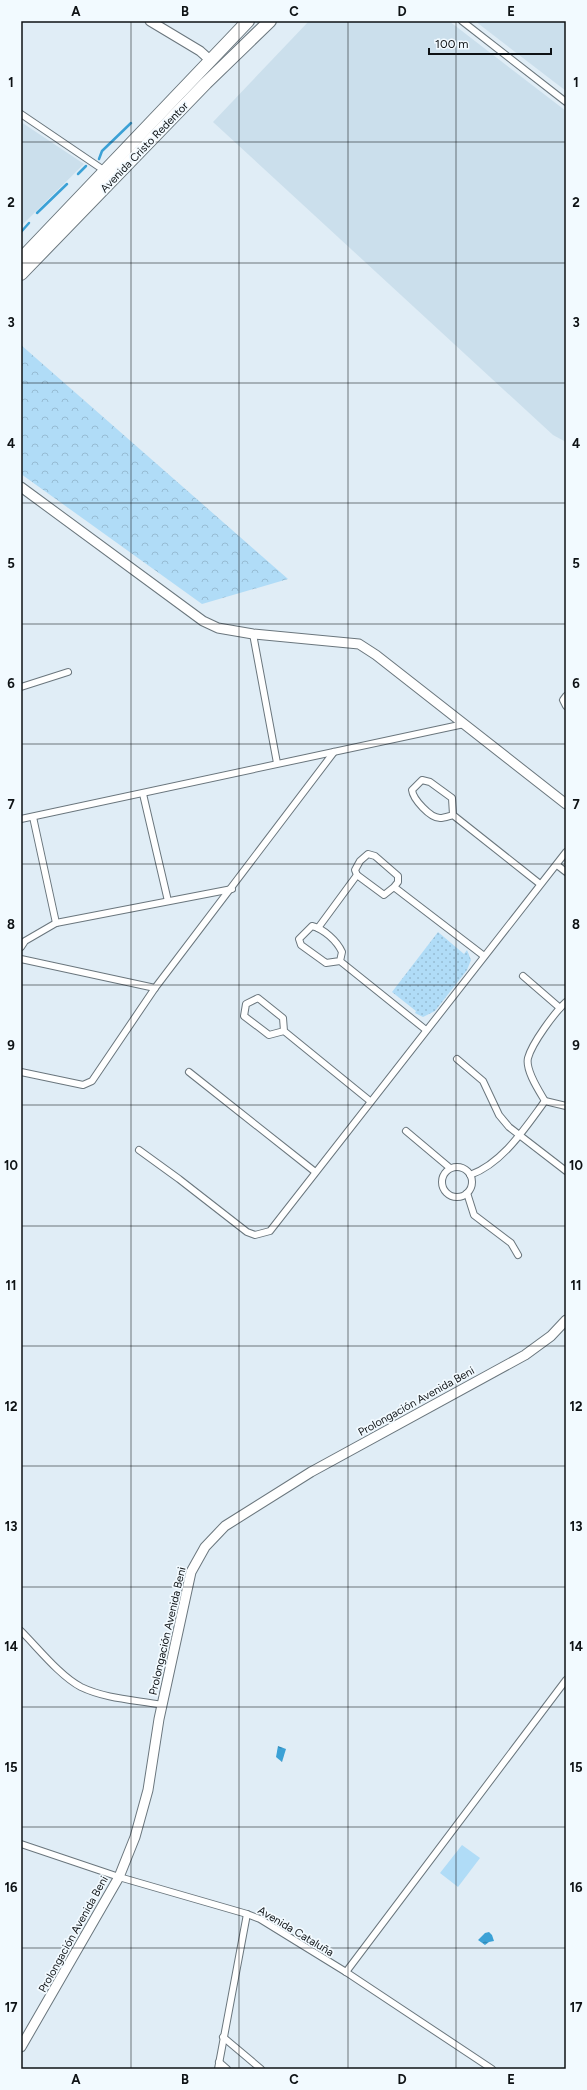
<svg xmlns="http://www.w3.org/2000/svg" width="587" height="2090" font-family="Figtree,sans-serif">
	<style>
		.built { fill: #cbdfec }
		.green { fill: url(#green-dots) }
		.forest { fill: url(#forest-crowns) }
		.pitch { fill: #b0dcf7 }
		.water { fill: url(#water-ripples) }
		.lines { fill: none; stroke-linecap: round; stroke-linejoin: round }
		.stream { stroke: #3ba1d6; stroke-width: 2.5 }
		.street-casing { stroke: #6a767d; stroke-width: 8 }
		.secondary-casing { stroke: #6a767d; stroke-width: 11 }
		.highway-casing { stroke: #6a767d; stroke-width: 14 }
		.street { stroke: #fff; stroke-width: 6 }
		.secondary { stroke: #fff; stroke-width: 9 }
		.highway { stroke: #fff; stroke-width: 12 }
		.grid { fill: none; stroke: #0e1215; stroke-width: 1; stroke-opacity: 0.55 }
		.labels { text-anchor: middle; stroke-width: 3.5; stroke-linejoin: round; paint-order: stroke }
		.street-label { font-size: 11px; fill: #0e1215; stroke: #f2faff }
		.neatline { fill: none; stroke: #0e1215; stroke-width: 1.5 }
		.grid-label { font-size: 13px; text-anchor: middle; font-weight: bold; fill: #0e1215 }
	</style>
	<defs>
		<pattern id="green-dots" width="8" height="8" patternUnits="userSpaceOnUse"><rect width="8" height="8" fill="#b0dcf7"/><path d="M2 2h.1M6 6h.1" fill="none" stroke="#96bcd3" stroke-width="1.8" stroke-linecap="round"/></pattern>
		<pattern id="forest-crowns" width="20" height="18" patternUnits="userSpaceOnUse"><rect width="20" height="18" fill="#b0dcf7"/><path d="M2 6a3 3 0 1 1 6 0M12 15a3 3 0 1 1 6 0" fill="none" stroke="#96bcd3"/></pattern>
		<pattern id="water-ripples" width="26" height="14" patternUnits="userSpaceOnUse"><rect width="26" height="14" fill="#3ba1d6"/><path d="M2 4q2-2 4 0t4 0M15 11q2-2 4 0t4 0" fill="none" stroke="#3082ac"/></pattern>
	</defs>
	<rect width="100%" height="100%" fill="#e0edf6"/>
	<g class="built">
		<polygon points="309,21 449,21 566,111 566,442 553,435 213,122"/>
		<polygon points="476,21 566,21 566,91 475,21"/>
		<polygon points="21,122 84,164 21,226"/>
	</g>
	<polygon class="green" points="438,932 464,954 467,950 471,960 467,970 435,1011 423,1017 415,1013 416,1011 392,992"/>
	<polygon class="forest" points="21,345 288,579 202,604 21,474"/>
	<polygon class="pitch" points="462,1845 480,1858 458,1887 440,1873"/>
	<g class="water">
		<polygon points="278,1746 286,1749 282,1762 276,1757"/>
		<polygon points="489,1932 492,1935 494,1941 489,1942 485,1945 478,1940 485,1933"/>
	</g>
	<g class="lines">
		<g class="stream">
			<polyline points="99,159 102,151 131,123"/>
			<polyline points="78,174 86,166"/>
			<polyline points="37,213 67,184"/>
			<polyline points="21,232 29,223"/>
		</g>
		<g class="street-casing">
			<g id="street">
				<polyline points="462,21 566,102"/>
				<polyline points="21,114 105,171"/>
				<polyline points="253,634 277,763"/>
				<polyline points="21,687 68,672"/>
				<polyline points="566,696 563,700 566,706"/>
				<polyline points="143,794 168,901"/>
				<path d="M453,815C449,816 444,818 440,818C430,818 413,799 412,790L422,780L430,782L452,798L453,815L540,884"/>
				<polyline points="33,817 56,923"/>
				<polyline points="21,819 464,724"/>
				<polyline points="557,865 566,872"/>
				<polyline points="394,887 384,895 357,875 355,870 360,861 368,854 375,856 398,876 398,882 394,887 484,956"/>
				<polyline points="318,928 357,875"/>
				<polyline points="21,947 25,941 56,923 232,889"/>
				<polyline points="21,959 155,988"/>
				<path d="M340,961L342,952C337,941 324,929 312,926L299,939L301,945L326,963L340,961L426,1030"/>
				<polyline points="523,976 560,1008"/>
				<polyline points="284,1031 269,1035 244,1016 246,1004 258,998 283,1018 284,1031 370,1101"/>
				<polyline points="457,1059 483,1081 499,1115 509,1127 566,1171"/>
				<polyline points="21,1072 83,1085 92,1081 155,988 334,752"/>
				<polyline points="189,1072 314,1171"/>
				<path d="M545,1101C539,1091 525,1070 528,1058C532,1043 555,1012 566,1002"/>
				<polyline points="406,1131 450,1168"/>
				<polyline points="139,1150 179,1179 247,1232 255,1235 270,1231 566,852"/>
				<circle cx="457" cy="1182" r="15"/>
				<path d="M470,1175C503,1163 525,1128 545,1101L566,1106"/>
				<polyline points="467,1193 474,1215 511,1243 518,1255"/>
				<path d="M21,1631C38,1648 60,1676 81,1687C106,1699 136,1700 162,1705"/>
				<polyline points="21,1844 119,1877 247,1914 260,1919 346,1972 492,2069"/>
				<polyline points="346,1972 566,1680"/>
				<polyline points="223,2037 261,2069"/>
				<polyline points="219,2062 227,2069"/>
				<polyline points="218,2069 247,1914"/>
			</g>
		</g>
		<g class="secondary-casing">
			<g id="secondary">
				<polyline points="150,21 200,51 210,60"/>
				<polyline points="21,487 203,621 218,628 253,634 359,644 376,655 566,804"/>
				<polyline points="21,2047 119,1877 135,1837 148,1790 159,1719 191,1572 205,1547 225,1526 311,1472 525,1355 551,1336 566,1320"/>
			</g>
		</g>
		<g class="highway-casing">
			<g id="highway">
				<polyline points="21,259 248,21"/>
				<polyline points="21,274 206,83 270,21"/>
			</g>
		</g>
		<use href="#street" class="street"/>
		<use href="#secondary" class="secondary"/>
		<use href="#highway" class="highway"/>
	</g>
	<path class="grid" d="M131,21V2069M239,21V2069M348,21V2069M456,21V2069M21,142H566M21,263H566M21,383H566M21,503H566M21,624H566M21,744H566M21,864H566M21,985H566M21,1105H566M21,1226H566M21,1346H566M21,1466H566M21,1587H566M21,1707H566M21,1827H566M21,1948H566"/>
	<g class="labels">
		<g class="street-label">
			<text transform="translate(144 147) rotate(-46)" y="4">Avenida Cristo Redentor</text>
			<text transform="translate(416 1401) rotate(-29)" y="4">Prolongación Avenida Beni</text>
			<text transform="translate(167 1631) rotate(-77)" y="4">Prolongación Avenida Beni</text>
			<text transform="translate(296 1931) rotate(31)" y="4">Avenida Cataluña</text>
			<text transform="translate(73 1934) rotate(-61)" y="4">Prolongación Avenida Beni</text>
		</g>
	</g>
	<rect width="587" height="2090" fill="none" stroke="#f2faff" stroke-width="44"/>
	<path d="M429 48v6h122v-6" fill="none" stroke="#0e1215" stroke-width="2"/>
	<text x="435" y="48" font-size="12" fill="#0e1215" stroke="#f2faff" stroke-width="3" paint-order="stroke">100 m</text>
	<rect x="22" y="22" width="543" height="2046" class="neatline"/>
	<g class="grid-label">
		<text x="76" y="16">A</text>
		<text x="185" y="16">B</text>
		<text x="294" y="16">C</text>
		<text x="402" y="16">D</text>
		<text x="511" y="16">E</text>
		<text x="11" y="87">1</text>
		<text x="576" y="87">1</text>
		<text x="11" y="207">2</text>
		<text x="576" y="207">2</text>
		<text x="11" y="327">3</text>
		<text x="576" y="327">3</text>
		<text x="11" y="448">4</text>
		<text x="576" y="448">4</text>
		<text x="11" y="568">5</text>
		<text x="576" y="568">5</text>
		<text x="11" y="688">6</text>
		<text x="576" y="688">6</text>
		<text x="11" y="809">7</text>
		<text x="576" y="809">7</text>
		<text x="11" y="929">8</text>
		<text x="576" y="929">8</text>
		<text x="11" y="1050">9</text>
		<text x="576" y="1050">9</text>
		<text x="11" y="1170">10</text>
		<text x="576" y="1170">10</text>
		<text x="11" y="1290">11</text>
		<text x="576" y="1290">11</text>
		<text x="11" y="1411">12</text>
		<text x="576" y="1411">12</text>
		<text x="11" y="1531">13</text>
		<text x="576" y="1531">13</text>
		<text x="11" y="1651">14</text>
		<text x="576" y="1651">14</text>
		<text x="11" y="1772">15</text>
		<text x="576" y="1772">15</text>
		<text x="11" y="1892">16</text>
		<text x="576" y="1892">16</text>
		<text x="11" y="2012">17</text>
		<text x="576" y="2012">17</text>
		<text x="76" y="2084">A</text>
		<text x="185" y="2084">B</text>
		<text x="294" y="2084">C</text>
		<text x="402" y="2084">D</text>
		<text x="511" y="2084">E</text>
	</g>
</svg>
